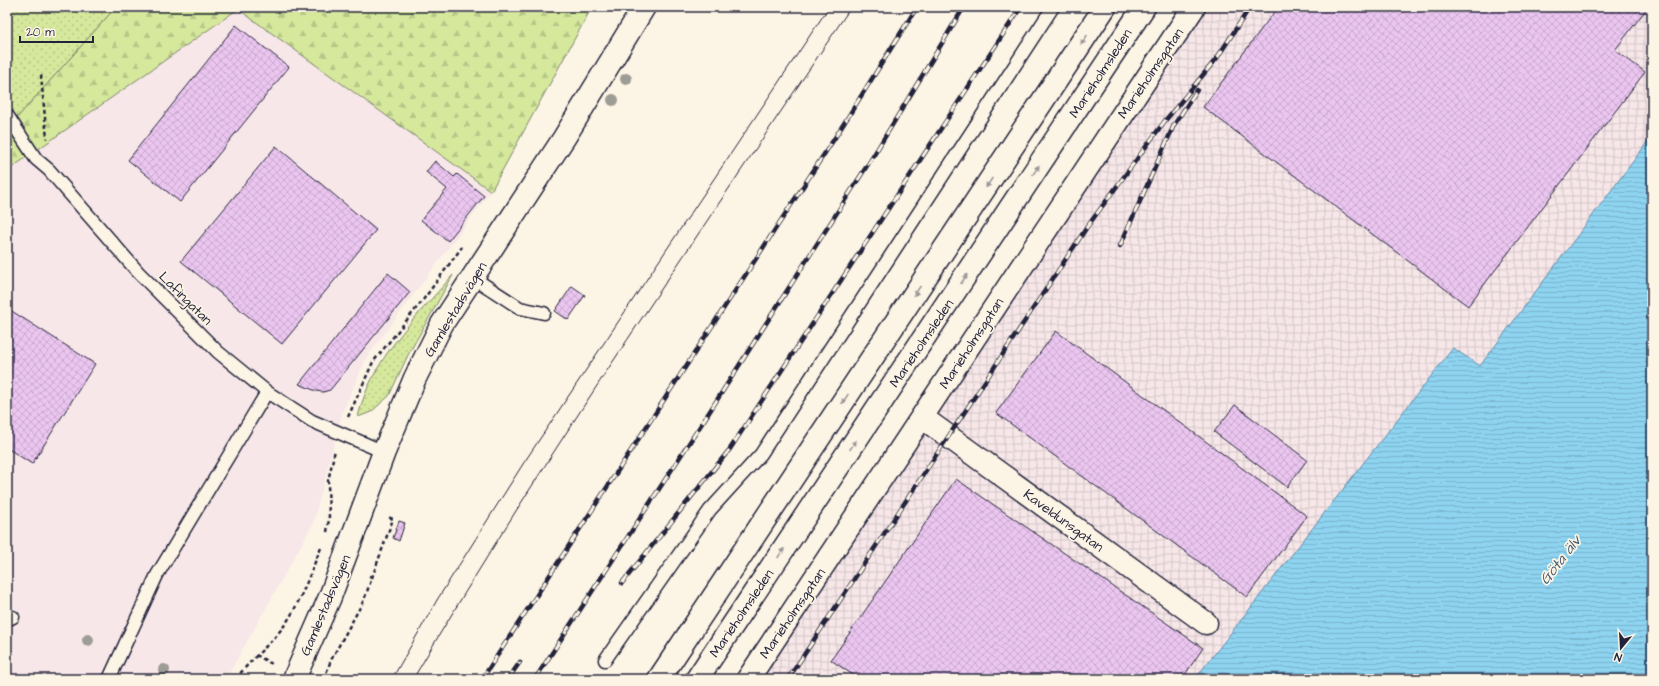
<svg xmlns="http://www.w3.org/2000/svg" width="1659" height="686" font-family="'Architects Daughter',sans-serif">
	<style>
		.built { fill: #f7e7e8 }
		.industrial { fill: url(#industrial-grid) }
		.grass { fill: url(#grass-dots); stroke: #7c856c }
		.forest { fill: url(#forest-firs); stroke: #7c856c }
		.water { fill: url(#water-rules); stroke: #638ca8 }
		.building { fill: url(#building-cross-hatch); stroke: #22223b }
		.lines { fill: none; stroke-linecap: round; stroke-linejoin: round }
		.service-casing { stroke: #22223b; stroke-width: 15 }
		.minor-casing { stroke: #22223b; stroke-width: 25 }
		.tertiary-casing { stroke: #22223b; stroke-width: 25 }
		.trunk-casing { stroke: #22223b; stroke-width: 25 }
		.path { stroke: #22223b; stroke-width: 2.5; stroke-dasharray: 4 3; stroke-linecap: butt }
		.service { stroke: #fcf5e5; stroke-width: 12 }
		.minor { stroke: #fcf5e5; stroke-width: 22 }
		.tertiary { stroke: #fcf5e5; stroke-width: 22 }
		.trunk { stroke: #fcf5e5; stroke-width: 22 }
		.tram { stroke: #22223b; stroke-width: 1 }
		.rail-casing { stroke: #22223b; stroke-width: 4.5 }
		.rail { stroke: #fcf5e5; stroke-width: 3; stroke-dasharray: 9; stroke-linecap: butt }
		.tree { fill: #9d9c95 }
		.oneway { fill: #9a9698 }
		.labels { text-anchor: middle; stroke-width: 3.5; stroke-linejoin: round; paint-order: stroke }
		.street-label { font-size: 14px; fill: #22223b; stroke: #fcf5e5 }
		.water-label { font-size: 15px; font-style: italic; fill: #425771; stroke: #fcf5e5 }
	</style>
	<defs>
		<pattern id="industrial-grid" width="8" height="8" patternUnits="userSpaceOnUse"><rect width="8" height="8" fill="#f7e7e8"/><path d="M0 4h8M4 0v8" fill="none" stroke="#d3c6c8"/></pattern>
		<pattern id="grass-dots" width="8" height="8" patternUnits="userSpaceOnUse"><rect width="8" height="8" fill="#d5e89c"/><path d="M2 2h.1M6 6h.1" fill="none" stroke="#b7c787" stroke-width="1.8" stroke-linecap="round"/></pattern>
		<pattern id="forest-firs" width="22" height="20" patternUnits="userSpaceOnUse"><rect width="22" height="20" fill="#d5e89c"/><path d="M5 1l3.5 6h-7zM16 11l3.5 6h-7z" fill="#b7c787"/></pattern>
		<pattern id="water-rules" width="6" height="5" patternUnits="userSpaceOnUse"><rect width="6" height="5" fill="#8ed3f0"/><path d="M0 2.5h6" fill="none" stroke="#7ab5cf"/></pattern>
		<pattern id="building-cross-hatch" width="8" height="8" patternUnits="userSpaceOnUse"><rect width="8" height="8" fill="#ebc6f0"/><path d="M0 0l8 8M0 8l8-8" fill="none" stroke="#c9aacf"/></pattern>
	</defs>
	<rect width="100%" height="100%" fill="#fcf5e5"/>
	<filter id="ink" filterUnits="userSpaceOnUse"><feTurbulence type="fractalNoise" baseFrequency=".025" numOctaves="2"/><feDisplacementMap in="SourceGraphic" scale="8" xChannelSelector="R" yChannelSelector="G"/><feConvolveMatrix kernelMatrix="1 2 1 2 8 2 1 2 1" color-interpolation-filters="sRGB"/></filter>
	<g filter="url(#ink)">
		<polygon class="built" points="238,9 491,191 367,357 342,413 313,524 226,679 7,679 7,171"/>
		<polygon class="industrial" points="1202,7 1652,7 1652,136 1480,366 1453,348 1195,679 757,679"/>
		<g class="grass">
			<polygon points="7,7 116,7 7,129"/>
			<path d="M453,275L408,355L389,396L371,412L358,417C371,360 415,318 453,275Z"/>
		</g>
		<polygon class="forest" points="116,7 592,7 491,191 238,9 7,171 7,129"/>
		<polygon class="water" points="1652,136 1652,679 1195,679 1453,348 1480,366"/>
		<g class="building">
			<polygon points="1278,7 1648,7 1615,50 1645,72 1468,306 1203,107"/>
			<polygon points="236,25 289,67 180,202 128,160"/>
			<polygon points="276,146 376,230 282,344 181,261"/>
			<polygon points="435,161 454,177 457,174 484,196 448,241 421,220 447,189 426,172"/>
			<polygon points="388,273 410,292 330,390 323,392 316,391 299,384"/>
			<polygon points="572,286 585,295 568,320 555,311"/>
			<polygon points="7,308 95,364 32,464 7,448"/>
			<polygon points="1056,331 1307,516 1247,597 996,413"/>
			<polygon points="1235,405 1307,460 1287,487 1214,432"/>
			<polygon points="956,479 1203,648 1182,679 859,679 831,660"/>
			<polygon points="399,521 405,523 399,541 393,538"/>
		</g>
		<g class="lines">
			<g class="service-casing">
				<g id="service">
					<polyline points="7,115 36,159 49,170 138,272 218,352 267,392 312,421 384,452"/>
					<polyline points="472,277 520,308 544,313"/>
					<polyline points="7,620 13,617"/>
					<polyline points="605,660 710,510 761,454 1053,7"/>
					<polyline points="109,679 157,575 267,392"/>
				</g>
			</g>
			<g class="minor-casing">
				<g id="minor">
					<polyline points="923,418 1206,623"/>
					<polyline points="748,679 1194,7"/>
				</g>
			</g>
			<g class="tertiary-casing">
				<polyline id="tertiary" points="294,679 330,597 384,452 415,378 442,324 564,138 644,7"/>
			</g>
			<g class="trunk-casing">
				<g id="trunk">
					<polyline points="659,679 1105,7"/>
					<polyline points="697,679 1144,7"/>
				</g>
			</g>
			<g class="path">
				<polyline points="41,75 47,139"/>
				<polyline points="348,417 373,362 423,300 462,247"/>
				<polyline points="327,532 329,519 328,481 335,450"/>
				<polyline points="369,576 373,577"/>
				<polyline points="256,655 274,665"/>
				<path d="M236,679C249,661 266,648 280,631C299,608 309,575 321,548"/>
				<polyline points="324,679 331,660 364,600 393,519 388,517"/>
			</g>
			<use href="#service" class="service"/>
			<use href="#minor" class="minor"/>
			<use href="#tertiary" class="tertiary"/>
			<use href="#trunk" class="trunk"/>
			<g class="tram">
				<polyline points="392,679 437,600 523,464 829,7"/>
				<path d="M413,679C549,448 703,229 851,7"/>
			</g>
			<g class="rail-casing">
				<g id="rail">
					<polyline points="1120,246 1174,125 1197,90"/>
					<polyline points="622,583 730,449 1021,7"/>
					<polyline points="482,679 836,136 917,7"/>
					<polyline points="508,679 520,662"/>
					<polyline points="535,679 708,414 872,158 964,7"/>
					<polyline points="788,679 1087,227 1164,122 1217,58 1250,7"/>
				</g>
			</g>
			<use href="#rail" class="rail"/>
		</g>
		<g class="tree">
			<circle cx="626" cy="79" r="6"/>
			<circle cx="613" cy="100" r="6"/>
			<circle cx="88" cy="640" r="6"/>
			<circle cx="164" cy="670" r="6"/>
		</g>
		<defs><path id="oneway-solid" d="M-6-.8H1V-3.2L6.5 0L1 3.2V.8H-6Z"/></defs>
		<g class="oneway">
			<use href="#oneway-solid" transform="translate(1084 40) rotate(124)"/>
			<use href="#oneway-solid" transform="translate(1036 170) rotate(-57)"/>
			<use href="#oneway-solid" transform="translate(989 183) rotate(124)"/>
			<use href="#oneway-solid" transform="translate(964 279) rotate(-56)"/>
			<use href="#oneway-solid" transform="translate(917 291) rotate(124)"/>
			<use href="#oneway-solid" transform="translate(845 399) rotate(124)"/>
			<use href="#oneway-solid" transform="translate(853 445) rotate(-56)"/>
			<use href="#oneway-solid" transform="translate(781 553) rotate(-56)"/>
		</g>
	</g>
	<g class="labels">
		<g class="street-label">
			<text transform="translate(1100 73) rotate(-57)" y="5">Marieholmsleden</text>
			<text transform="translate(1150 73) rotate(-56)" y="5">Marieholmsgatan</text>
			<text transform="translate(186 298) rotate(45)" y="5">Lafingatan</text>
			<text transform="translate(455 309) rotate(-59)" y="5">Gamlestadsvägen</text>
			<text transform="translate(921 343) rotate(-56)" y="5">Marieholmsleden</text>
			<text transform="translate(971 343) rotate(-57)" y="5">Marieholmsgatan</text>
			<text transform="translate(1064 520) rotate(36)" y="5">Kaveldunsgatan</text>
			<text transform="translate(325 605) rotate(-67)" y="5">Gamlestadsvägen</text>
			<text transform="translate(741 613) rotate(-56)" y="5">Marieholmsleden</text>
			<text transform="translate(792 613) rotate(-56)" y="5">Marieholmsgatan</text>
		</g>
		<g class="water-label">
			<text transform="translate(1560 560) rotate(-52)" y="5">Göta älv</text>
		</g>
	</g>
	<rect width="1659" height="686" fill="none" stroke="#fcf5e5" stroke-width="24"/>
	<rect x="12" y="12" width="1635" height="662" fill="none" stroke="#22223b" stroke-width="1.5" filter="url(#ink)"/>
	<g transform="translate(1621 648) rotate(198)" stroke="#fcf5e5" stroke-width="3" paint-order="stroke">
	<path d="M0-3L7 15L0 10L-7 15Z" fill="#22223b"/>
	<text y="-6" font-size="11" font-weight="bold" text-anchor="middle" fill="#22223b">N</text>
	</g>
	<path d="M20 36v6h73v-6" fill="none" stroke="#22223b" stroke-width="2"/>
	<text x="26" y="36" font-size="12" fill="#22223b" stroke="#fcf5e5" stroke-width="3" paint-order="stroke">20 m</text>
</svg>
